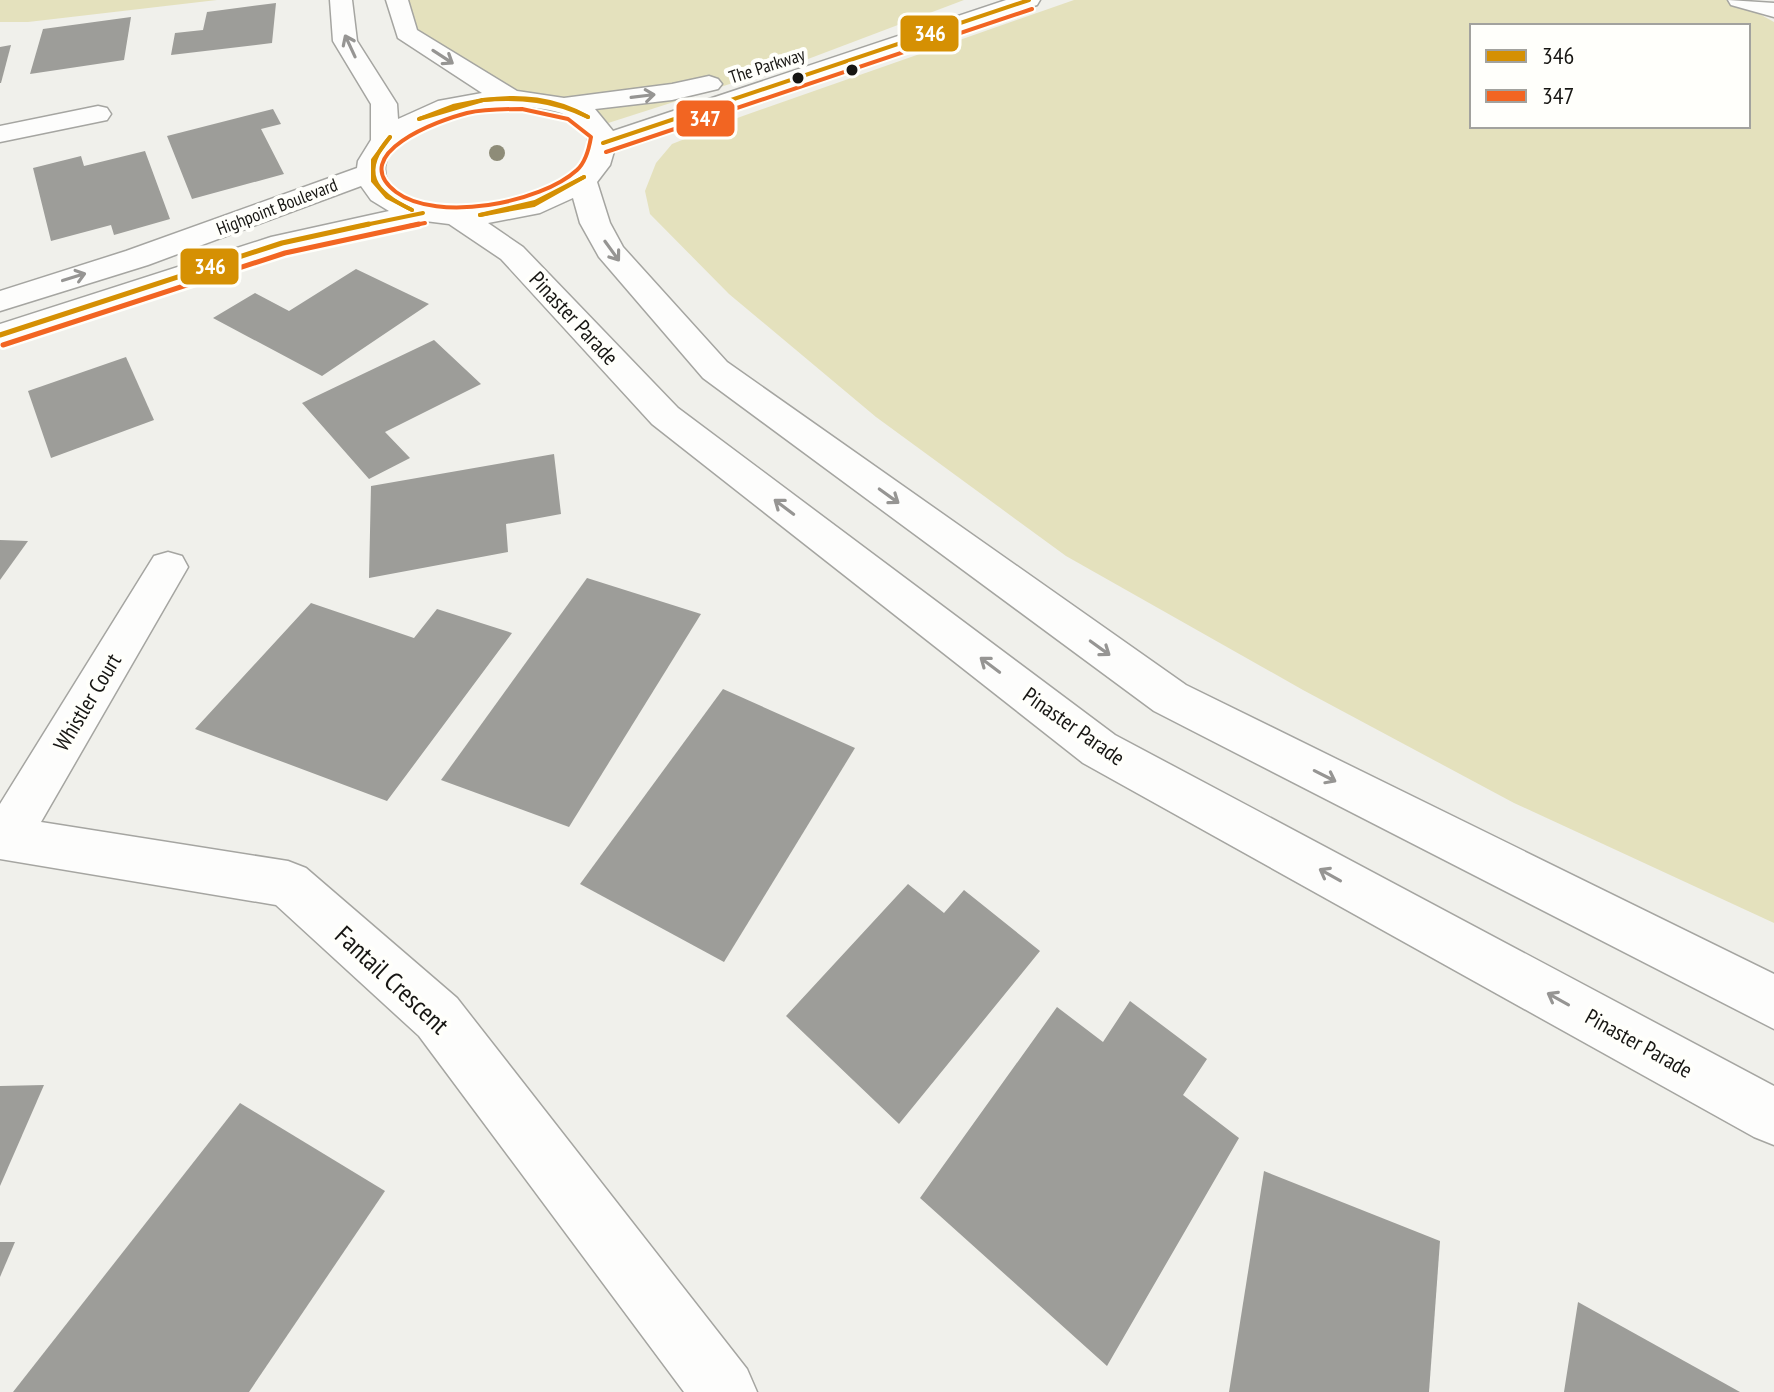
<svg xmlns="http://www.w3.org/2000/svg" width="1774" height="1392" font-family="'PT Sans Narrow',sans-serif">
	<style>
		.green { fill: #e4e1bd; fill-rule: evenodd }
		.building { fill: #9d9d99 }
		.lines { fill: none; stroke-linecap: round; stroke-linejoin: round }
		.minor-casing { stroke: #a5a5a1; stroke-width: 3 }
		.tertiary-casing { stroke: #a5a5a1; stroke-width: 3 }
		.minor { fill: #fdfdfc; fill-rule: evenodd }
		.tertiary { fill: #fdfdfc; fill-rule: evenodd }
		.bus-1-far1-casing { stroke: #fffffb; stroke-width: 8 }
		.bus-1-casing { stroke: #fffffb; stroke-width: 10 }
		.bus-2-far1-casing { stroke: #fffffb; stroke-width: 8 }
		.bus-2-casing { stroke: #fffffb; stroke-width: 10 }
		.bus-1-far1 { stroke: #d59003; stroke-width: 4 }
		.bus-1 { stroke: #d59003; stroke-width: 5 }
		.bus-2-far1 { stroke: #f26522; stroke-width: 4 }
		.bus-2 { stroke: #f26522; stroke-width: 5 }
		.tree { fill: #8e8c78 }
		.oneway { stroke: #969593 }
		.bus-dot { fill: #171613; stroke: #fffffb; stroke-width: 3 }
		.labels { text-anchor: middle; stroke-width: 8; stroke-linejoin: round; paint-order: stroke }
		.far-street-label { font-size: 18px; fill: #171613; stroke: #fffffb }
		.street-label { font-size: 22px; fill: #171613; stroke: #fffffb }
		.near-street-label { font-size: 26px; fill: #171613; stroke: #fffffb }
		.line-badge { stroke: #fffffb; stroke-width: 3 }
		.badge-label { font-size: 22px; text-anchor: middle; font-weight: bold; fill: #fff }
	</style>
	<rect width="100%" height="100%" fill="#f0f0eb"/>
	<g class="green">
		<polygon points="0,0 217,0 28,22 0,22"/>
		<polygon points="396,0 964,0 808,59 602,125 512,97 405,34"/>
		<path d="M1074,0H1734L1774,22V923L1514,803L1303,690L1066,556L876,417L729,294L650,214L645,191L656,163L672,144L740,117ZM1472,26H1748V126H1472Z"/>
	</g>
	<g class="building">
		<polygon points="276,3 272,43 171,55 175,33 203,30 207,12"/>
		<polygon points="131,17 124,60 30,74 43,29"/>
		<polygon points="11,45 1,83 0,83 0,47"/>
		<polygon points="273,109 281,124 261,129 284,174 192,199 167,136"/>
		<polygon points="145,151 170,219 114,235 111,225 51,241 33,168 81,156 84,166"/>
		<polygon points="356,269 429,304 322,376 213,318 255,293 289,311"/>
		<polygon points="434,340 481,384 385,432 410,458 369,479 302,403"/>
		<polygon points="126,357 154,420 51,458 28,391"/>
		<polygon points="554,454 561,514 506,524 508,552 369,578 371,486"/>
		<polygon points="0,540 28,541 0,580"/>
		<polygon points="587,578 701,614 569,827 441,780"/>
		<polygon points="311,603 414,638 437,609 512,633 387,801 195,729"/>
		<polygon points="723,689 855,748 724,962 580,884"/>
		<polygon points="908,884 944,913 964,890 1040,951 899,1124 786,1016"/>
		<polygon points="1130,1001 1207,1059 1183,1095 1239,1138 1107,1366 920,1198 1057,1007 1103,1042"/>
		<polygon points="44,1085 0,1186 0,1086"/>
		<polygon points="240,1103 385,1191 249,1392 13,1392"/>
		<polygon points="1264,1171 1440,1241 1429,1392 1229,1392"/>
		<polygon points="0,1242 15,1242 0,1277"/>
		<polygon points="1578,1302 1740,1392 1564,1392"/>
	</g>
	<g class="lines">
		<g class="minor-casing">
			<g id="minor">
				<polygon points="1728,0 1774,3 1774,17 1731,5"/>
				<polygon points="98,106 107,108 111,114 107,120 0,142 0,126"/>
				<polygon points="168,552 182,556 188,567 41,822 288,861 306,868 457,998 747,1369 757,1392 684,1392 419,1036 276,905 0,859 0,804 154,556"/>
			</g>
		</g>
		<g class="tertiary-casing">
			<path id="tertiary" d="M330,0H352L357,41L397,104L398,119L438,101L482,93L398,38L386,0H408L417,30L517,91L564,98L672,84L709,76L718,79L722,84L718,89L672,100L595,109L613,131L1006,0H1040L1037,5L615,148L610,165L597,182L610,223L623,247L727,362L1186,685L1774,974V1029L1154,711L703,378L599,257L580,223L573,198L540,213L488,223L523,247L678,408L1115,735L1774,1086V1145L1754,1137L1083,763L652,424L501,259L449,224L425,221L290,250L0,345V324L271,237L389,211L371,200L361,186L148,265L0,311V291L126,251L357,168L358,161L371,140V104L333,41ZM511,106C538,108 576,108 588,136C588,144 588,153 584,160C560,206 436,220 397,192C388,186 384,176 385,166C391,121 476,109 511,106Z"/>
		</g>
		<use href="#minor" class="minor"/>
		<use href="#tertiary" class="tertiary"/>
		<g class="bus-1-far1-casing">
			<g id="bus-1-far1">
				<path d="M483,100C521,95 554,98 588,117"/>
				<path d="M483,100C520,97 554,100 588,117"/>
				<polyline points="419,119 453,106 483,100"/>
				<polyline points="419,119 483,100"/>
				<path d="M390,137C359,172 374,192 412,210"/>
				<polyline points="390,137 373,160 373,181 387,197 412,210"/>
				<polyline points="603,143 1029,0"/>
				<polyline points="480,215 535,202 584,177"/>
				<polyline points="480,215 534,205 584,177"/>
				<polyline points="360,226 423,213"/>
			</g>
		</g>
		<g class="bus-1-casing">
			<polyline id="bus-1" points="0,335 282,243 369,224"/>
		</g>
		<g class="bus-2-far1-casing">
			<g id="bus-2-far1">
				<path d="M522,109L568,119L591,137C589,149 586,162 577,170C541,203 437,223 396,192C346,154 439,120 467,113C485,109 504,109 522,109Z"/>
				<polyline points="606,152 1032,9"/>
				<polyline points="409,226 425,223"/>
			</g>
		</g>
		<g class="bus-2-casing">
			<polyline id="bus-2" points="3,345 285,253 419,224"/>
		</g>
		<use href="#bus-1-far1" class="bus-1-far1"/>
		<use href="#bus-1" class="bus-1"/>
		<use href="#bus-2-far1" class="bus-2-far1"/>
		<use href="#bus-2" class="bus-2"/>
	</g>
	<circle class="tree" cx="497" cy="153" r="8"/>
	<defs><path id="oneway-shaft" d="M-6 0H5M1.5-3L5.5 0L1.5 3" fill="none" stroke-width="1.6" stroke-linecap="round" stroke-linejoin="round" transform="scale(2)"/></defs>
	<g class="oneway">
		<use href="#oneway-shaft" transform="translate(350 46) rotate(-115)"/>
		<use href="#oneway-shaft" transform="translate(443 57) rotate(33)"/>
		<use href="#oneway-shaft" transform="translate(643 96) rotate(-7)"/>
		<use href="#oneway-shaft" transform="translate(612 251) rotate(54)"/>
		<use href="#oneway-shaft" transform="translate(74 277) rotate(-17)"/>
		<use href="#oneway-shaft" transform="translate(889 496) rotate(36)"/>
		<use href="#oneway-shaft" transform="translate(784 507) rotate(-143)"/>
		<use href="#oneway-shaft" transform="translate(1100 648) rotate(36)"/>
		<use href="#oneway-shaft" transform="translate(990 665) rotate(-143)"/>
		<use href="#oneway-shaft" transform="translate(1325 776) rotate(27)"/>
		<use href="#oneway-shaft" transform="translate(1330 875) rotate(-151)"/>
		<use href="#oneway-shaft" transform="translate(1558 999) rotate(-151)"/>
	</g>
	<g class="bus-dot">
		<circle cx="852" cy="70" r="7"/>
		<circle cx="798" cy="78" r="7"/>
	</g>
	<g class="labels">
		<g class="far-street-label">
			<text transform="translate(767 66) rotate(-18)" y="6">The Parkway</text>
			<text transform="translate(277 207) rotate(-21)" y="6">Highpoint Boulevard</text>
		</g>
		<g class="street-label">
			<text transform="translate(574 318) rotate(47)" y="8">Pinaster Parade</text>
			<text transform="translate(87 702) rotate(-59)" y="8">Whistler Court</text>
			<text transform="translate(1074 726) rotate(35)" y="8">Pinaster Parade</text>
			<text transform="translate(1639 1043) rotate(29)" y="8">Pinaster Parade</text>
		</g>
		<g class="near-street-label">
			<text transform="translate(392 980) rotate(43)" y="9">Fantail Crescent</text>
		</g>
	</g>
	<g class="line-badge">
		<rect x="899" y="14" width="61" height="39" rx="8" fill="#d59003"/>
		<rect x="675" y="99" width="61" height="39" rx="8" fill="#f26522"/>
		<rect x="179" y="247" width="61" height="39" rx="8" fill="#d59003"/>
	</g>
	<g class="badge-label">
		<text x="930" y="41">346</text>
		<text x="705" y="126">347</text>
		<text x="210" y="274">346</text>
	</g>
	<rect x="1470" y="24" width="280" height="104" fill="#fffffb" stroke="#a2a29e" stroke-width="2"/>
	<rect x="1486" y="50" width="40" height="12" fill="#d59003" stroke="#a2a29e" stroke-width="2"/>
	<text x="1542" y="64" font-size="24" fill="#171613">346</text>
	<rect x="1486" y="90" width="40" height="12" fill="#f26522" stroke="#a2a29e" stroke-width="2"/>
	<text x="1542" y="104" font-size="24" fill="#171613">347</text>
</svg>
